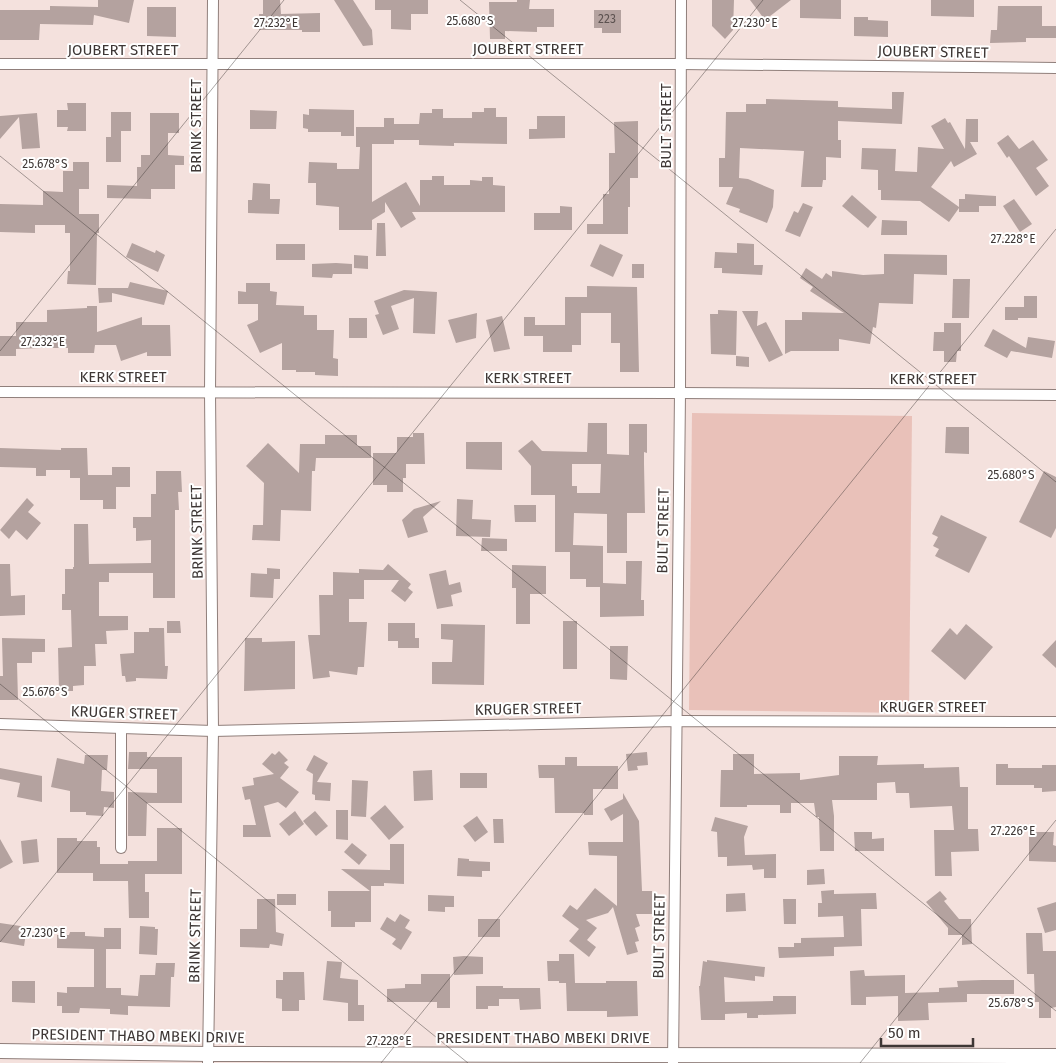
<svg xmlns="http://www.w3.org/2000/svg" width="1056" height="1063" font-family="'Fira Sans',sans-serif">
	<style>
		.green { fill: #e9c1b9 }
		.building { fill: #b4a29f; fill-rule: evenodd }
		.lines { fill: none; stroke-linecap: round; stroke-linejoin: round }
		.street-casing { stroke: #907f7b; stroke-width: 12 }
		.secondary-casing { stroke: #907f7b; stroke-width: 16 }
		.street { stroke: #fff; stroke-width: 10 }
		.secondary { stroke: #fff; stroke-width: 14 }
		.ticks { fill: none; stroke: #3e3735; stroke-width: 1; stroke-opacity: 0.45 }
		.labels { text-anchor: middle; stroke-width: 4; stroke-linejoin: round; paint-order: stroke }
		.number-label { font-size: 12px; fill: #5c5250 }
		.street-label { font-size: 15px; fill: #3e3735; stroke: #fff }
		.ticks-label { font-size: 12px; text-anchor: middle; fill: #3e3735; stroke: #fff; stroke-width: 4; stroke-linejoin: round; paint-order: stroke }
	</style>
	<rect width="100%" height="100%" fill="#f4e1dd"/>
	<polygon class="green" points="692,413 912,416 909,713 689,710"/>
	<g class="building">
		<polygon points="98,0 134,0 129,23 94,15 93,25 40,24 39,40 0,40 0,10 50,10 50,6 98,7"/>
		<polygon points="263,0 280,0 281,14 320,13 320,32 302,32 302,30 259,30 259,14 263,14"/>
		<polygon points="334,0 353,0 372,30 373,45 363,46"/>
		<polygon points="375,0 428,0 428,14 411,14 411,30 391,29 391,10 375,10"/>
		<polygon points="517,0 530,0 529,9 554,9 554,27 537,27 537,32 505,31 505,39 490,39 489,2 517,2"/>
		<polygon points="712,0 734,0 733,30 725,39 712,26"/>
		<polygon points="750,0 791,0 765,20"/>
		<polygon points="800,0 841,0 841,19 800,18"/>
		<polygon points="931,0 974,0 974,17 931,16"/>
		<polygon points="998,6 1042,6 1042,26 1056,26 1056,38 1026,38 1026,42 990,43 991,30 997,30"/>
		<polygon points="147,7 176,7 176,37 147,36"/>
		<polygon points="594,10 621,10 621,33 602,33 602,28 594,28"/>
		<polygon points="854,17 868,17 868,20 888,21 888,37 854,36"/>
		<polygon points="892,92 904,92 902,124 838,121 838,140 841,140 841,158 826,157 826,180 823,180 822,187 801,187 804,151 740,148 739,178 748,179 774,190 773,207 767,223 739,212 740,209 726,204 733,187 719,187 719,158 725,158 726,112 746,112 746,104 766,104 766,99 838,101 838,107 892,109"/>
		<polygon points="67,103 86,103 86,131 67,131 68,127 57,127 57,110 68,110"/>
		<polygon points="484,108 496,108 496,117 507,117 507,144 454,143 454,146 419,145 419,140 394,140 394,144 372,144 372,202 406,182 420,206 420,180 432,180 432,176 444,176 444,185 470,185 470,180 482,181 482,177 493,177 493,185 505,186 505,212 412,212 416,219 401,228 385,202 385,212 372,220 372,230 339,230 339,207 316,205 316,183 308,183 309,162 337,163 337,169 359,169 360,147 356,147 356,127 384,127 384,118 394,118 394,124 419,124 420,113 432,113 432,109 443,109 443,118 472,118 472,112 484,112"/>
		<polygon points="309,109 354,110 354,136 341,136 341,132 308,132 308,129 303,128 303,114 309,115"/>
		<polygon points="250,110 277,111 276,129 250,129"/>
		<polygon points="111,112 131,112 131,131 121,131 121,162 106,162 106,137 111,137"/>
		<polygon points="37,113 40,148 22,149 19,117 0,139 0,116"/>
		<polygon points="150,113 179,113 179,133 168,133 168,155 184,156 184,165 175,165 175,189 151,189 151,199 107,198 107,185 137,186 137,167 141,167 141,155 150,155"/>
		<polygon points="537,116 565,116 565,138 529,139 529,129 537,129"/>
		<polygon points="945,118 948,123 950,122 965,149 966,119 978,119 978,142 970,142 977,154 954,167 951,161 931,187 959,207 959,199 965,199 965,194 996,196 996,206 979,206 979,212 959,212 959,208 949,222 920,201 881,200 881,190 878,190 878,170 861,169 862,148 896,149 895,171 917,172 918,147 944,149 931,126"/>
		<polygon points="638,121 638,178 630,178 630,207 628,207 628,234 587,234 587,224 603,224 603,194 609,194 609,153 615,153 614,122"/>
		<polygon points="1008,135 1019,149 1033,140 1048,160 1036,168 1049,186 1036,196 1009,156 1007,158 997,143"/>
		<polygon points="73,162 89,162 89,189 79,189 79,214 99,214 99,233 97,233 96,285 67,284 68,271 70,271 70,233 65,233 65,225 35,225 35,233 0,232 0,204 43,205 43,191 63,192 63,171 73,171"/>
		<polygon points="253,183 270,184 270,199 280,199 279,214 248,213 248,200 252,200"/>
		<polygon points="852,195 877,217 868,228 842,206"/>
		<polygon points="1014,199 1032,224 1020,232 1003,206"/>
		<polygon points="803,203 813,207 800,237 785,231 794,211 798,213"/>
		<polygon points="560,206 572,207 572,230 534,230 534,213 560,213"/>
		<polygon points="882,220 907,221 907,235 881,235"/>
		<polygon points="377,223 385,223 386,256 376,256"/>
		<polygon points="132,243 155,253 156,250 165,255 158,272 126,257"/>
		<polygon points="737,243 754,244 754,265 763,265 762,275 722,273 722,268 714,268 715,252 737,253"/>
		<rect x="276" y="244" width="29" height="16"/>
		<polygon points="600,244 623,255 613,277 590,266"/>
		<polygon points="884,254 947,255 947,275 914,274 913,304 879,303 876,328 873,327 870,344 839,339 839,351 791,351 785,354 785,320 802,320 802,312 844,313 810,291 813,287 800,278 806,268 822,279 826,273 832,277 832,271 863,275 884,274"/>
		<polygon points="354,255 368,256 368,269 354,268"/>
		<polygon points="336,263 352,264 352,274 333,274 332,278 312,277 312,264"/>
		<rect x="632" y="264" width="12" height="14"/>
		<polygon points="953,279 970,279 969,318 952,318"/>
		<polygon points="130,282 168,291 164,305 112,293 112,302 99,303 98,288 128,288"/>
		<polygon points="246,283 270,283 270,291 277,292 276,305 304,306 304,315 317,315 317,330 334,330 333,358 338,359 338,376 315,375 315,372 296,372 296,370 282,370 282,343 260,353 247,325 258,320 258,304 238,304 238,291 246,292"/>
		<polygon points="587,286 637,287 639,372 620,372 620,343 611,343 611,313 581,313 581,345 572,345 572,352 543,352 543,336 524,336 524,317 535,317 535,325 565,325 565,297 587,297"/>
		<polygon points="404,290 437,292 435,334 413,333 414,298 391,306 399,329 383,335 375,315 379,314 374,301"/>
		<polygon points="1024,296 1037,296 1037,318 1018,318 1018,320 1005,320 1005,307 1024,307"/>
		<polygon points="87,306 97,306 97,332 142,317 142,325 170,325 171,356 147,356 147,352 121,361 116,345 95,345 94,353 68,353 68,348 41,348 16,349 16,356 0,356 0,336 16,336 16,322 47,322 47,310 87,308"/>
		<polygon points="718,310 737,311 736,355 711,354 710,314 718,314"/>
		<polygon points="742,311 758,311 757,326 766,322 783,355 769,362"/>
		<polygon points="477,313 476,338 456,343 448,320"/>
		<polygon points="502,316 510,349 494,352 486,320"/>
		<rect x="349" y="318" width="18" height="20"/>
		<polygon points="944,323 961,323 961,351 957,351 956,362 944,362 944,351 933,351 934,332 944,332"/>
		<polygon points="993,329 1026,348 1028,337 1055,341 1052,358 1011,351 1007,358 984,346"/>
		<polygon points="736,356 749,357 749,367 736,366"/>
		<path d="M588,423H607V454L629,455V424H647V453L644,452V464L645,513H627V553H607V514L574,513L573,545L603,546V583L626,584V561H642L641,600H644V616L600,617V587H586V579H570V552H555V495H531V466L518,451L532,440L542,451L587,452ZM572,464H601L600,493H577V486H572Z"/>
		<polygon points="946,427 969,427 969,454 945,453"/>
		<polygon points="413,433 424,433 425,464 406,464 406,478 403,478 403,492 387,492 387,485 373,485 373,453 397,453 397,437 413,437"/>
		<polygon points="325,435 357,435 357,446 371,446 371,458 316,458 315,471 312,471 311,511 281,510 280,541 252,540 253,525 263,525 264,483 246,466 268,443 299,473 300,444 325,444"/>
		<polygon points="466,442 502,442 502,470 466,469"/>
		<polygon points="0,448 61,450 61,448 87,448 88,475 112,475 112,467 130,467 130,487 116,487 116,509 103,509 103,500 80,500 80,478 70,478 70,470 46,470 46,476 36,476 36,468 0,467"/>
		<polygon points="156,471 181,471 182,492 178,492 179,510 175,510 175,598 153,598 153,573 109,573 109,582 99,582 99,616 128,616 128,630 106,631 107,644 95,644 96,666 84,666 84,685 73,686 73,691 59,691 58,648 72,647 71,610 62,610 62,594 65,594 65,569 73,569 73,567 74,567 74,524 88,524 89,564 151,563 151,540 136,541 136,528 133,528 133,517 151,517 151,494 156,494"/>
		<polygon points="1044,471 1056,477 1056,528 1051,538 1019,522"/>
		<polygon points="27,498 34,505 28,512 41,523 27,540 16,530 9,539 0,530"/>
		<polygon points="457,499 473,500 472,519 491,520 490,537 456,536"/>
		<polygon points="441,501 423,517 428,532 408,538 402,520 414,509"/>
		<polygon points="514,505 536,505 536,522 515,522"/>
		<polygon points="941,515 987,537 969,573 935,556 939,549 933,546 938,537 932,534"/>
		<polygon points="482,538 507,539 507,551 481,551"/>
		<polygon points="0,564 10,564 11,596 25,595 25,615 0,616"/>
		<polygon points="388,564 411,584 408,588 413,592 405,602 391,591 399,580 364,580 364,599 349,599 349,622 367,622 364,667 358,667 357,675 329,671 330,677 313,679 308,635 320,635 319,595 333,595 333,572 359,573 359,569 383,570"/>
		<polygon points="512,565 546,566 546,594 530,594 530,624 516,624 516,588 512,588"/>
		<polygon points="267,568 280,569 280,579 274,579 273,598 250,597 251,573 267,574"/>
		<polygon points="446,570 449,585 460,582 462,592 451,595 453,606 437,609 429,574"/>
		<polygon points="167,621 180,621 181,633 167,633"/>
		<rect x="563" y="621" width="14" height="48"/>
		<polygon points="388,623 415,623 415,638 419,638 419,648 398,648 398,641 388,641"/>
		<polygon points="441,624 485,625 484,685 432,684 432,662 452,662 453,640 441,639"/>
		<polygon points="966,624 993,647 965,680 931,651 950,628 957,635"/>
		<polygon points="149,628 164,628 165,666 168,666 167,679 136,678 136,681 126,682 125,676 122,676 120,654 134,653 134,632 149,632"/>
		<polygon points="2,638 45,639 45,652 32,652 32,663 17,663 18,700 0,700 0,676 3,676"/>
		<polygon points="245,638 262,638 262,642 295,641 295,689 244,691"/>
		<polygon points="1056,640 1056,668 1042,655"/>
		<polygon points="610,646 628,646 627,680 610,679"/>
		<polygon points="279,751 288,760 284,763 289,767 280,778 299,792 286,808 278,802 264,806 271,837 243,837 243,825 256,825 250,799 245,800 242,787 254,785 253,778 274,774 262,764 272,753 275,755"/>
		<polygon points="129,752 147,752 147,757 182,757 182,803 147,803 146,836 128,836 128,792 157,793 157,769 128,769"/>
		<polygon points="647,752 648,765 637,766 638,770 628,771 626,754"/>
		<polygon points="733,754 754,754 754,774 800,773 800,780 839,775 839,756 878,756 877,765 924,764 924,768 959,767 960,787 968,787 968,829 978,829 979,851 951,852 952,876 935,876 934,830 954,830 952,806 910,808 909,793 896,793 895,782 877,783 877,800 832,800 834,816 834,851 820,851 819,817 816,817 814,803 791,803 791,813 780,813 780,805 747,805 747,807 720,807 721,770 733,770"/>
		<polygon points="85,755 108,755 107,770 102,770 101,791 114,792 114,808 104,807 103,816 86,815 86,812 70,812 70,791 51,787 57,758 84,764"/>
		<polygon points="314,755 328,763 317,782 331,783 330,801 315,800 315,795 312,794 313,774 306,770"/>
		<polygon points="565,757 577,757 577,766 618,766 618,789 593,789 593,815 584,815 584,813 555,813 554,778 539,778 538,765 565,765"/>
		<polygon points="996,764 1008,764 1008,768 1042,768 1042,765 1056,765 1056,791 1042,792 1042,788 1034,788 1034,785 996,785"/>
		<polygon points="0,768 42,776 42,802 17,797 20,783 0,779"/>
		<polygon points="432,770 433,800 414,801 413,771"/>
		<rect x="460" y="773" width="27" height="15"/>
		<polygon points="352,780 368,781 366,817 351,816"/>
		<polygon points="623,793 639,821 642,891 652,891 652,914 636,914 640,926 635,928 639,941 635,942 638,952 627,955 613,907 608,913 586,920 597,928 587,940 596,947 589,957 569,941 579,929 562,916 570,905 577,910 595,888 617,906 617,856 589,855 588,842 623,842 623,814 611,821 604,809 623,799"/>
		<polygon points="385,805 404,827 389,840 370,818"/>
		<polygon points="336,810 348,810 348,840 336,839"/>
		<polygon points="295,811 304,824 289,836 279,824"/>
		<polygon points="315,811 328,826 316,836 303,821"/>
		<polygon points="477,816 488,832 475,842 463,826"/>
		<polygon points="715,817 748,826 744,837 745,855 776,854 776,878 764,878 764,869 753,870 752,865 727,866 727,857 718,857 717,832 711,831"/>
		<polygon points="493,819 503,819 504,843 494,843"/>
		<polygon points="157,828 182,828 182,874 145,874 145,892 149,892 149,918 129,918 128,881 93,881 93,873 57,873 57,838 77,838 77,841 97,841 97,847 100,847 100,864 128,864 128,861 157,861"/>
		<polygon points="854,832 872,832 872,839 884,838 884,851 855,851"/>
		<polygon points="1029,832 1054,832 1053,845 1056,846 1056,862 1029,861"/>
		<polygon points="0,839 13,862 0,869"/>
		<polygon points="37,839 39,862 23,864 21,841"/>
		<polygon points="352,843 367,855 359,865 344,852"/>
		<polygon points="390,844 404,844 404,884 384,883 384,886 371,886 371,922 355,922 355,927 331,927 331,911 328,911 328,891 370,891 341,869 390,870"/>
		<polygon points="458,858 469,859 469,861 490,862 490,871 482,871 482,877 457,876"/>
		<polygon points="824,869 825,884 807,885 807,870"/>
		<polygon points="834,890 834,894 876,893 877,909 861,909 862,946 834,947 834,956 779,958 778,947 794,947 794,943 801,943 801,938 844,937 843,916 818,917 818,903 822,903 821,891"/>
		<polygon points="940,891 947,899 944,901 959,919 971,919 972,944 962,945 962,935 948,935 948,928 926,902"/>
		<polygon points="745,893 746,911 726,912 726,894"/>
		<rect x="277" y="894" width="19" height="11"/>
		<polygon points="428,895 454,896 454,907 445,907 445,912 428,911"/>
		<polygon points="257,899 275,899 276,932 284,934 282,946 270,944 269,948 240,947 240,929 257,929"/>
		<polygon points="783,899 796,899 796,924 784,924"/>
		<polygon points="1056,902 1056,930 1045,933 1037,908"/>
		<polygon points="400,914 410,920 405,928 412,932 401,950 392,944 396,939 380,929 387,917 395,922"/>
		<rect x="478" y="919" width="22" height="18"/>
		<polygon points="0,923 27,927 24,946 0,942"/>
		<polygon points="140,926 155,927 155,929 158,929 157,955 139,954"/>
		<polygon points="104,928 121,928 121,949 106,949 106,988 121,988 121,995 138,996 140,975 155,975 156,963 175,963 174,977 171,977 170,1007 128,1006 128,1015 110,1014 110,1009 80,1008 79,1013 62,1013 62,1006 57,1006 57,992 67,993 67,987 94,987 94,949 57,948 57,935 69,935 70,932 85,932 85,936 104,937"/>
		<polygon points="1026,933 1042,933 1043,951 1056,951 1056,1007 1051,1008 1051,1018 1039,1018 1039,1002 1035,1002 1034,974 1027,974"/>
		<polygon points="559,954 574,954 575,983 559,983 559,981 548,981 547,961 559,961"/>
		<polygon points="464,956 483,957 483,974 454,975 453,957"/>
		<polygon points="707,960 765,967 764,977 755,976 755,981 724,977 725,1002 773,1001 773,996 796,996 796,1014 758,1015 758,1018 747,1018 747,1013 725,1014 725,1020 701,1020 699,986 700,986 703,961 707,962"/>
		<polygon points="327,961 342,962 340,978 358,980 358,1005 364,1005 364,1021 348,1021 348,1003 323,1000"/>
		<polygon points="864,970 865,976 905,975 905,993 939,992 939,988 958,987 957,981 982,980 1014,980 1014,994 967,994 967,1002 928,1003 929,1020 898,1021 898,996 866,997 866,1005 851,1005 850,971"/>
		<polygon points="283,972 304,972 305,1000 299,1000 299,1011 282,1011 282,999 276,998 276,980 283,980"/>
		<polygon points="421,974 450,974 450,1008 437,1008 437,1002 387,1002 387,989 405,988 405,984 421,984"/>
		<polygon points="12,981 35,981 35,1003 12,1002"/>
		<polygon points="606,981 637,981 638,1016 607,1017 607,1011 567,1011 566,983 606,983"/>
		<polygon points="476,986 503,986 503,988 540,988 541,1009 520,1010 519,999 499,999 499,1006 488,1006 488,1009 476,1009"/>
	</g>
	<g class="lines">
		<g class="street-casing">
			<g id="street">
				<polyline points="0,64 681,64 1056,68"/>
				<polyline points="0,392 680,393 1056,395"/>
				<polyline points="0,724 213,731 676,721 1056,722"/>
				<polyline points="121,728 121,848"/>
				<polyline points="208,1063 213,731 210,392 213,0"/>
				<polyline points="673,1063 680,393 681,0"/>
			</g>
		</g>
		<g class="secondary-casing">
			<polyline id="secondary" points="0,1051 208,1054 1056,1056"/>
		</g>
		<use href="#street" class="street"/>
		<use href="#secondary" class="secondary"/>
	</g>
	<path class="ticks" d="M460,0L1056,482M0,156L1056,1011M0,351L284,0M0,684L468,1063M0,942L763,0M381,1063L1056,229M860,1063L1056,820"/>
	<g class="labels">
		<g class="number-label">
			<text x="607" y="23">223</text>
		</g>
		<g class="street-label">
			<text x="528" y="54">JOUBERT STREET</text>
			<text x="123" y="55">JOUBERT STREET</text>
			<text transform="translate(933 52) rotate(1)" y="5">JOUBERT STREET</text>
			<text transform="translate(196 126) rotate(-90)" y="5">BRINK STREET</text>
			<text transform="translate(666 126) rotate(-90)" y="5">BULT STREET</text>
			<text x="123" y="382">KERK STREET</text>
			<text x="528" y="383">KERK STREET</text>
			<text x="933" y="384">KERK STREET</text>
			<text transform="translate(663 531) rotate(-89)" y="5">BULT STREET</text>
			<text transform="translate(197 532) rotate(-91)" y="5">BRINK STREET</text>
			<text x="933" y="712">KRUGER STREET</text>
			<text transform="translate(528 709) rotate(-1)" y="5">KRUGER STREET</text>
			<text transform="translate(124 713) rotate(2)" y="5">KRUGER STREET</text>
			<text transform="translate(195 936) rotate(-89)" y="5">BRINK STREET</text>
			<text transform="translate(659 936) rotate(-89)" y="5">BULT STREET</text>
			<text transform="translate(138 1036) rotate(1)" y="5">PRESIDENT THABO MBEKI DRIVE</text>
			<text x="543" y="1043">PRESIDENT THABO MBEKI DRIVE</text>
		</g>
	</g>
	<g class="ticks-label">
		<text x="470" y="25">25.680°S</text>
		<text x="276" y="27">27.232°E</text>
		<text x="755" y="27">27.230°E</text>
		<text x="45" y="168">25.678°S</text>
		<text x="1013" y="243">27.228°E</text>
		<text x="43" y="346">27.232°E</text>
		<text x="1011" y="479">25.680°S</text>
		<text x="45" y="696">25.676°S</text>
		<text x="1013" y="835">27.226°E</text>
		<text x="43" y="937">27.230°E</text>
		<text x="1011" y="1007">25.678°S</text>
		<text x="389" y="1045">27.228°E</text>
	</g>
	<path d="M881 1038v8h92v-8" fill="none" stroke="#3e3735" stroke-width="2.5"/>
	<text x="888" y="1038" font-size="15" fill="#3e3735" stroke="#ffffff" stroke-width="4" paint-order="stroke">50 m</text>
</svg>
